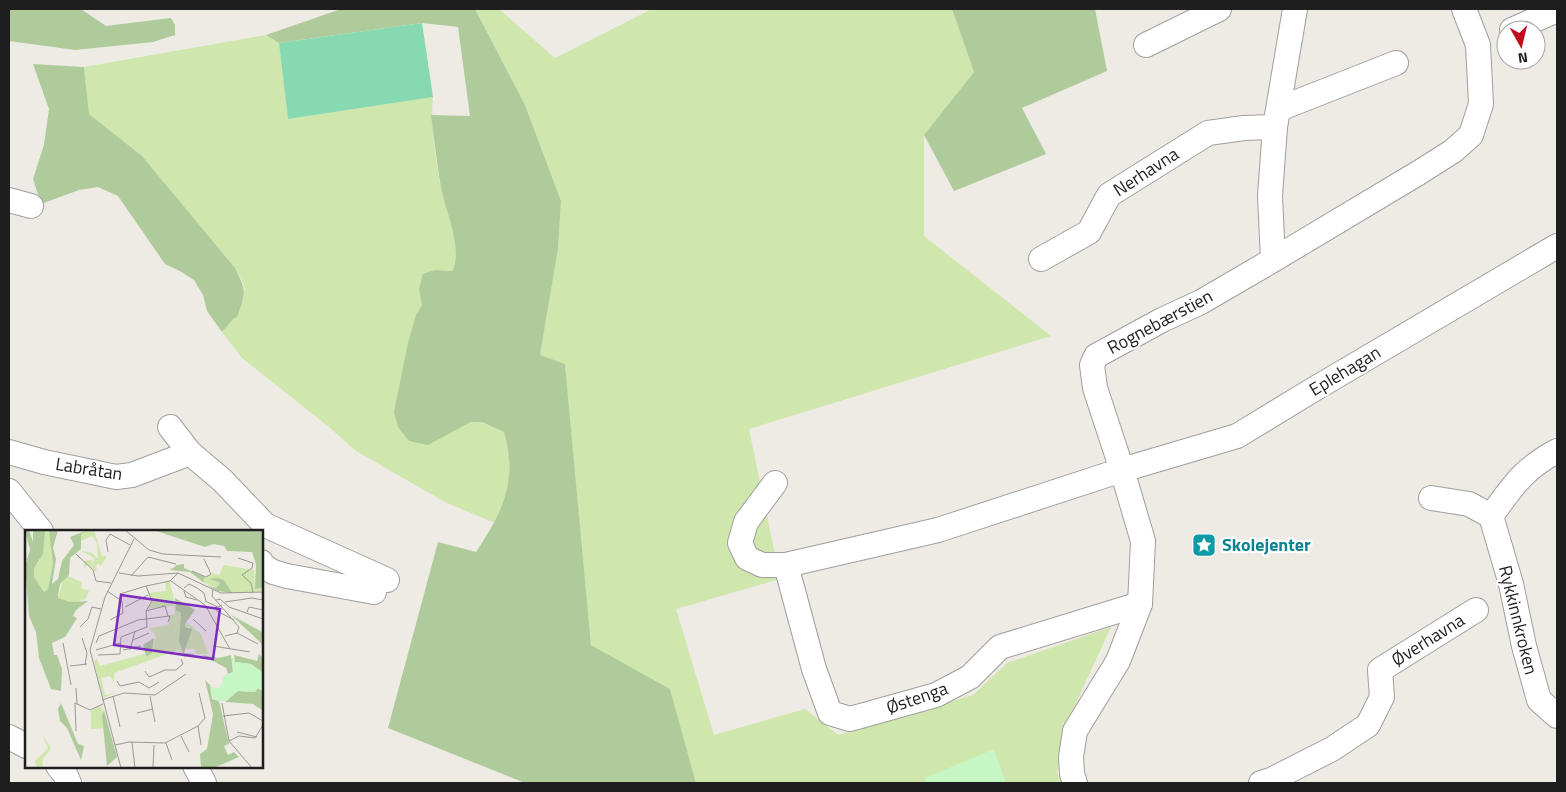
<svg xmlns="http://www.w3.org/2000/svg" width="1566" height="792" font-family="'Titillium Web',sans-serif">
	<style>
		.grass { fill: #cfe6ad }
		.forest { fill: #afcb9b }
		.park { fill: #c5f6c3 }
		.pitch { fill: #86d9b0 }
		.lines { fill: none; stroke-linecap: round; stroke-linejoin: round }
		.street-casing { stroke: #9f9f9f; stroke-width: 26 }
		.street { stroke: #fff; stroke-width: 24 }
		.labels { text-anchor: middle; stroke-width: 4.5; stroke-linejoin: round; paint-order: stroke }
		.street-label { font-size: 18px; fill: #1e1e1e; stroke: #fff }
		.culture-label { font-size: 18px; font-weight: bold; fill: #0d838f; stroke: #fff; text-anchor: start }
		.inset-road { fill: none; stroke: #9b9895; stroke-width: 1 }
		.view { fill: #7b2cbf; fill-opacity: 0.15; stroke: #7b2cbf; stroke-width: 2.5 }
		.inset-edge { fill: none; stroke: #1e1e1e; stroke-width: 2.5 }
	</style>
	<rect width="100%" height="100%" fill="#eeeae4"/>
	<g class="grass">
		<polygon points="475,9 499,9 555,58 652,9 952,9 974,72 924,135 924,236 1051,336 749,429 780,579 676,609 714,735 805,709 838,735 973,695 1007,663 1111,627 1063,731 1057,773 1062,783 696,783 670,689 591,645 565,365 540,355 558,249 561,201 525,105"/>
		<path d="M266,35L279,43L288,119L433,97C430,126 436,160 441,189C446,211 464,250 452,271L435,270L419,289L422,305L416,315L428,445L471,422H482L504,432C509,448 512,476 507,492C504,503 499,513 495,523L445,502L356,451L329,427L242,358L222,332C232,320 248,303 244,286C243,280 238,273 235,268L142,156L89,114L84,67Z"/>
	</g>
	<g class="forest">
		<polygon points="9,9 81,9 106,26 171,18 175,25 175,35 153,42 75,50 9,41"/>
		<path d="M341,9H475L525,105L561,201L558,249L540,355L565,364L591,645L670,689L696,783H525L388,728L438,542L476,552C503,511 518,482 504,432L482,422H471L428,445L409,441L398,427L394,412L408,343L416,315L422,305L419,289L423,274L435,270L452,271C464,250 445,210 441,188C437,164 434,139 431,115L470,116L458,27L422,23L279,43L266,35Z"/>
		<polygon points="952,9 1095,9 1107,71 1022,108 1046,154 954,191 924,135 974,72"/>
		<path d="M33,64L84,67L89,114L142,156L235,268C247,291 246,293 237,317L234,318L222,332L207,311L203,295L194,280L180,271L165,264L118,196L98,187L79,190L41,204L33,179L44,145L49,109Z"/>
	</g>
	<polygon class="park" points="994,749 1006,783 926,783 925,778"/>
	<polygon class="pitch" points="422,23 433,97 288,119 279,43"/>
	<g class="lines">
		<g class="street-casing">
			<g id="street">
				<polyline points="1512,30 1557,10"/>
				<polyline points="1146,45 1219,9"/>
				<polyline points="1279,109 1396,63"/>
				<polyline points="9,200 31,206"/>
				<polyline points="1041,259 1089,232 1109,195 1208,133 1244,128 1275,127"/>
				<polyline points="1273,260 1270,196 1275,127 1295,9"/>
				<polyline points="170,427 190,453 222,480 265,525 387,580"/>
				<path d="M1557,451C1523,469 1513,486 1491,516L1511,584L1524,646L1539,700L1557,716"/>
				<polyline points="9,452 44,462 116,477 132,475 190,453"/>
				<polyline points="775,483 746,522 740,543 747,558 762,565 786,565 938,530 1122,470 1237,436 1311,391 1557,246"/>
				<polyline points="9,491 41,531"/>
				<polyline points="1431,498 1469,504 1491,516"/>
				<polyline points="261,562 262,565 273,572 287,576 374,592"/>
				<polyline points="786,565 814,669 830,713 850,719 936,695 970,677 1000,647 1140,604"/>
				<polyline points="9,737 26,746"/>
				<polyline points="58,766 66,776 69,783"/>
				<polyline points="195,766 204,783"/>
				<polyline points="1075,783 1072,774 1071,757 1075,731 1118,661 1140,604 1143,541 1122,470 1095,388 1092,365 1096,356 1162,320 1201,302 1273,260 1420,172 1453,151 1471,135 1481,104 1478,45 1464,9"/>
				<polyline points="1261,783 1271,780 1332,749 1368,725 1382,697 1380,670 1476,610"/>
			</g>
		</g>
		<use href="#street" class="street"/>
	</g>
	<defs>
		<g id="sight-square" transform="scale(1.25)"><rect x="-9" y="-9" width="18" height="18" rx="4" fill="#0f9aa8" stroke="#fff"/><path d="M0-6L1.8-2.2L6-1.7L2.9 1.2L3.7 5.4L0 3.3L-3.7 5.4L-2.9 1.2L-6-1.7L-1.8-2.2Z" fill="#fff"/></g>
	</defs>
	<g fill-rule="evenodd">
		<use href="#sight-square" x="1204" y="545"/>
	</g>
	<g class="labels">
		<g class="street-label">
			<text transform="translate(1146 172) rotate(-33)" y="6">Nerhavna</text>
			<text transform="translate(1160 322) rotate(-28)" y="6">Rognebærstien</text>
			<text transform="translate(1345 371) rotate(-31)" y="6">Eplehagan</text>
			<text transform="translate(89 469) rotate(9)" y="6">Labråtan</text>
			<text transform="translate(1518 620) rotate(76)" y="6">Rykkinnkroken</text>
			<text transform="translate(1428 640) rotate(-32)" y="6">Øverhavna</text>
			<text transform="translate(917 698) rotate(-19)" y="6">Østenga</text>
		</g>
		<g class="culture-label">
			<text x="1222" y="551">Skolejenter</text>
		</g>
	</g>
	<g transform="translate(25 530)">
		<rect width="238" height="238" fill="#eeeae4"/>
		<path d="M25,0L28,34L23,59L19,62L9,47V38L15,30L19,1ZM63,0H69L77,26H82L76,36L72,33L71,42L63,34L59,38V31L67,30L68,36L69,28L55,20L67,23L73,29L72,13L67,6L56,11L55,4ZM199,35L229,40L230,58H237V61L206,63L198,49H184L195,53L191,58L175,51L188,43L194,45ZM40,45L57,52L56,58L64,61L61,69L45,73L33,68ZM140,52H145L151,79L156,83L154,111L159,127L153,120L89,143V152L85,146L76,148L80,165L90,163L78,168L69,131L72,129L75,136L119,124L121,127L128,120L131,106L124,98L144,95V85L150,84L149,76L123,79L127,73L123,63L141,61ZM161,92L176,104L183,124H171L170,119H161L165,97H160ZM75,176L78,180L79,198L66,199V181ZM17,204L26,218L18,229L17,237H12L10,231L23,218Z" fill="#cfe6ad"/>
		<path d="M0,0H4L8,12V0H20L18,24L9,38V47L19,62L23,59L28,34L24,0H33L28,18L31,29L27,54L33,49L37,31L49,15L45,7L63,0L56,4V19L45,28L44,45L35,54L33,65V68L45,72L63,71L51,80L48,86L52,88L40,107L27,113L29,125H32L37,139L36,161L26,159L14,128L11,102L4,86L0,36L5,20ZM128,0H237V58L230,59L231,34L227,22L202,21L199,16L189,14L180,17ZM159,34V38L180,47L178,52L165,42L145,40L152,35ZM193,48L199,50L207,63L193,61L182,55L191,58L195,53L184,49ZM150,68L170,80L160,94V97L167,99L159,123L171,124L159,127L154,111L156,83L151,80ZM206,85L237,102V116L236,113ZM129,108L127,123L121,127L118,115ZM234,124L237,127V142L226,134L210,132L209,125L232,131ZM177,125L193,128L206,125L208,142L204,146L201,138ZM180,150L185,155L187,169L194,171L204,214L199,216L203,225L209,222L214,227L191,237H176L175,224L182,219L188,184ZM233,158L237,161V180L228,174L200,172L213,161L230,162ZM36,173L53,214L59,216L56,230L42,198L35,191L33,179ZM79,180L92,227L82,236L77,185Z" fill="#afcb9b"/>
		<path d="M206,125L210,132L226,134L237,142V161L233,158L230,162L213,161L200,171L189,170L186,157L195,158L199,146L209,141Z" fill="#c5f6c3"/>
		<path class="inset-road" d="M100,0L124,20L138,24L196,27M83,22L81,10L85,4L105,15M51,24L68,40L71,51L86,53M213,28L228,33L227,38L217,45L226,53L228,63M167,41L181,47L186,44L179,29M94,43L113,46L153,43L196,63L238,62M106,46L123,27L151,34M146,51L180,75L205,119M159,58L164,54L172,58L179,63L181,71M188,60L187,66L214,97L212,103L200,106M82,61L97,71L98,83L85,90M159,61L161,67L172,70M95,64L121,56M191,70L195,69L204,77L238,89M180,71L193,77L197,75M200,72L227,68L238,70M191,76L192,81L209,90M100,77L123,65M121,81L140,76L143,86M222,82L224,77L238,80M168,89L181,101M55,97L63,89L67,77L76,79M212,103L233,114M57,108L62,123L60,135M108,110L124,103M38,113L46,155M71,113L74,106L113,90L145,86L143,92M188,116L225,122M71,120L95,113M98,120L116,116M105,120L110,101M73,125L95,124L96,107L122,97L121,81L127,71L121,56L145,51L153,43M45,136L62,134M120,141L124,147L140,140H151L158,134L156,129M92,151L95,156L114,152L124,158L134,152M51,158L52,174M88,166L95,197M125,166L130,192M77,170L99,163L130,165L161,144M197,173L204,211L227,238M112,183L128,179M198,186L224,183L238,191M173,196L176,215M51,201L50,173L65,180L78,174M212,202L232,207M156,206L164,222M204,211L214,206L230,208L238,195M107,212L110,238M141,213L147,230M90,215L104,212L140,213L173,196L180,188L174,163M96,238L65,120L80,67L109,9M128,238L129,215"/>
		<path class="view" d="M96,65L195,79L188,129L89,115Z"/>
		<rect width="238" height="238" class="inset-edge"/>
	</g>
	<rect width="1566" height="792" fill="none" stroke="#1e1e1e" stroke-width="20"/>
	<g transform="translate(1521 45) rotate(172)"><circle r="24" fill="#ffffff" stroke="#a5a5a5"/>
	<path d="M0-4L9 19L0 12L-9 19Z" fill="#c10b1f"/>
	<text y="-8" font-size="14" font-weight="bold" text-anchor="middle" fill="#1e1e1e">N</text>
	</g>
</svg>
